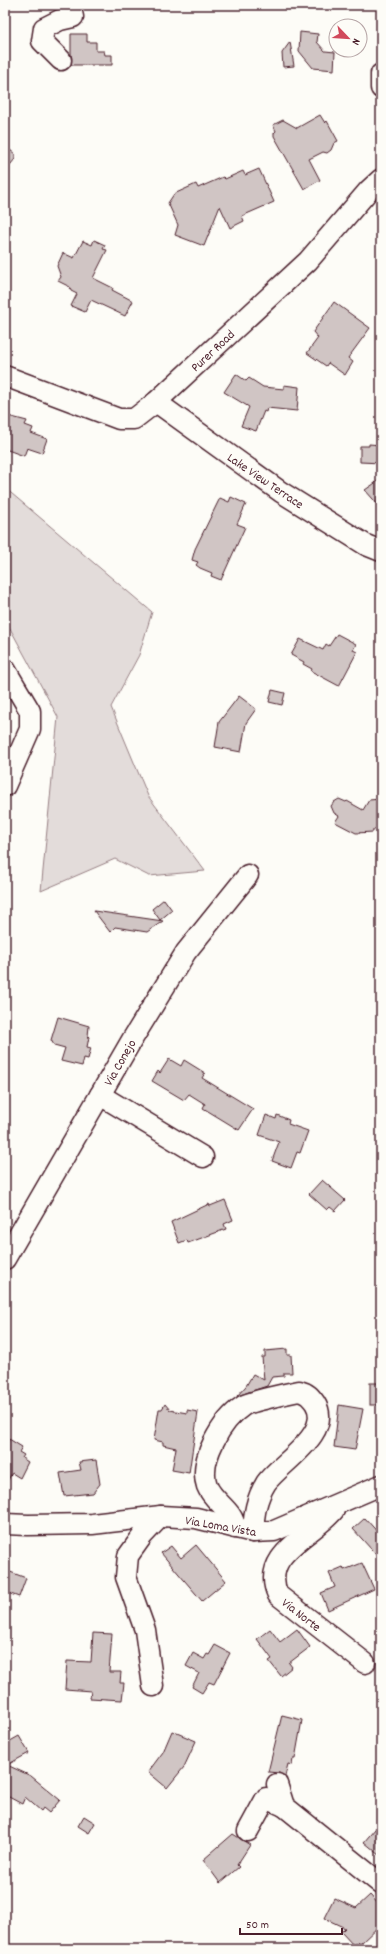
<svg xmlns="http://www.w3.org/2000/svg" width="386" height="1954" font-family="Dekko,sans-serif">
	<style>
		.green { fill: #e3dcda; stroke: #967e82 }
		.building { fill: #d0c5c4; stroke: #4a1f2b }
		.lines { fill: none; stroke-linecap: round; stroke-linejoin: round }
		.minor-casing { stroke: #4a1f2b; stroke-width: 23 }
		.minor { stroke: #fdfcf7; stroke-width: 20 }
		.labels { text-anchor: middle; stroke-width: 4; stroke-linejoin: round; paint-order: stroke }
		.street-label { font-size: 13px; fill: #4a1f2b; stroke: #fdfcf7 }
	</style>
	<rect width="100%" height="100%" fill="#fdfcf7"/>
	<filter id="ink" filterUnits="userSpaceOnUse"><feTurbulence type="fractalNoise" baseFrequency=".025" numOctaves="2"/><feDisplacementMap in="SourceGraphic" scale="8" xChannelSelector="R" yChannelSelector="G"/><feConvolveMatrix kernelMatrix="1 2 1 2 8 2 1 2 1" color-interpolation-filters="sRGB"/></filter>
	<g filter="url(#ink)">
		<polygon class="green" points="5,488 152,612 139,655 111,707 148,796 205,871 149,876 115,859 41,891 58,717 5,619"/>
		<g class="building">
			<polygon points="300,32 318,34 317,42 325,51 335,52 334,70 313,68 299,51"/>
			<polygon points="71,34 87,34 87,42 96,42 96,51 104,51 105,55 112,55 112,65 71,65"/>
			<polygon points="290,42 294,66 283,67 282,53"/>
			<polygon points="320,115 325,123 327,121 338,141 334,143 331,150 327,153 323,152 309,159 320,180 304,189 274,136 274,133 276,131 273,125 283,120 297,128"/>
			<polygon points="5,146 15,154 15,159 5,171"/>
			<polygon points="259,169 274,202 242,216 244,221 230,228 220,206 204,246 175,235 178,225 168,203 174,194 196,184 198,188 223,177 225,179 243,171 245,175"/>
			<polygon points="94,240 105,245 103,249 107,250 93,278 113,288 112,290 133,301 125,316 91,300 85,312 71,306 77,294 71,291 70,287 58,281 61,277 57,266 63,253 74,258 83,241 92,245"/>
			<polygon points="334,302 370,328 348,358 353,362 345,375 328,363 326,366 307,353 318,338 313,332"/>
			<polygon points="236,374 246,381 249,378 263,387 284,389 284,385 299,387 297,411 267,408 266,412 264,411 256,431 241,426 249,407 224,392"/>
			<polygon points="8,416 27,421 25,425 33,428 31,433 47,439 42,453 27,448 24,456 5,449 5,425"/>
			<polygon points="369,444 381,445 381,463 360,462 360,446 369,446"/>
			<polygon points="381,479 381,508 365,490"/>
			<polygon points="231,497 246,504 237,524 245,527 221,580 211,576 212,573 200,568 196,565 198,562 192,560 195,549 217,504 220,498 229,502"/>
			<polygon points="337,634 356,644 353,650 357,652 339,686 311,671 312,669 303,664 304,662 291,655 300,639 323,650 326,644 329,646"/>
			<polygon points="272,690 285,693 282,705 269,702"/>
			<polygon points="239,696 256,709 246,723 241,752 215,747 219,722"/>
			<polygon points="339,799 346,802 347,801 363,810 369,800 381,799 381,829 373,830 373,832 356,833 335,822 339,816 334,813 331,806 334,802"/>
			<polygon points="164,899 172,910 160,920 152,909"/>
			<polygon points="94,911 163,921 147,932 115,927 110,932"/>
			<polygon points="58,1017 89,1026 88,1036 89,1037 87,1047 91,1048 88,1059 84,1058 82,1066 61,1061 65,1048 54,1045 51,1040"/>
			<polygon points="169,1059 181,1066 184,1060 205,1073 202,1078 253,1109 239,1130 203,1108 205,1104 189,1094 184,1100 152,1081 158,1071 160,1073"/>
			<polygon points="266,1115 276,1119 277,1115 289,1120 288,1124 308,1131 300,1153 297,1152 291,1168 272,1161 279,1142 259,1135"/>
			<polygon points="322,1180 345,1200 335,1211 330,1207 327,1210 309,1194"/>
			<polygon points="225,1200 233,1220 224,1224 226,1229 188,1243 187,1240 179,1243 171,1222 209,1204 210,1206"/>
			<polygon points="287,1349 287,1355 291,1355 292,1373 284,1373 284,1376 272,1377 267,1386 237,1396 246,1386 253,1374 264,1380 262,1357 265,1357 265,1351"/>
			<rect x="370" y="1383" width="11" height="22"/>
			<polygon points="165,1404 170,1410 187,1413 187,1410 198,1412 189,1473 172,1470 176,1448 163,1445 163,1442 154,1440 159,1409 162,1409"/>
			<polygon points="339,1405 363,1409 355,1450 334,1447"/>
			<polygon points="9,1439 22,1447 19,1452 24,1455 22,1458 28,1462 20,1478 12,1473 5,1485 5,1447"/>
			<polygon points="96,1460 100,1484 93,1493 64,1496 60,1473 81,1470 79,1462"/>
			<polygon points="365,1518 381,1536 381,1560 353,1529"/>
			<polygon points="196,1545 226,1581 202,1601 161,1553 171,1546 181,1558"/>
			<polygon points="362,1563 374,1589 328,1610 321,1593 335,1587 329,1573 343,1567 344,1570"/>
			<polygon points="5,1570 26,1578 19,1597 5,1592"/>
			<polygon points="270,1629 280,1642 297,1629 310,1647 289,1663 292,1667 281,1676 269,1661 272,1659 257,1639"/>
			<polygon points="93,1633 112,1634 109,1672 121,1672 120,1683 124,1683 122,1700 90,1698 91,1691 65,1689 67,1661 91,1662"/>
			<polygon points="215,1645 230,1653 214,1684 209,1682 202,1693 192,1687 199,1673 186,1666 193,1653 204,1659 207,1654 209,1655"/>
			<polygon points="282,1715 302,1720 295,1759 293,1759 292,1765 288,1764 285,1776 279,1773 268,1772"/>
			<polygon points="172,1731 196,1741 184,1767 167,1788 148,1772 163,1752"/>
			<polygon points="19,1736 29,1753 7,1765 31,1776 60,1800 49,1813 43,1808 41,1811 25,1797 22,1804 5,1795 5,1744"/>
			<polygon points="84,1816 95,1823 89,1833 78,1826"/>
			<polygon points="381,1822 381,1856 364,1842"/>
			<polygon points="233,1834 250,1845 237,1865 239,1867 220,1883 203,1860"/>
			<polygon points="370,1895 381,1907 381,1924 360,1944 358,1942 354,1946 341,1932 345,1928 324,1918 334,1898 356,1908"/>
		</g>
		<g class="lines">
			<g class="minor-casing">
				<g id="minor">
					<polyline points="61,60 42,41 44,28 60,20 73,17 70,5"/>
					<polyline points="381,74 381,88"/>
					<polyline points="5,376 119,419 134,419 156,402 308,261 369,190 381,179"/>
					<polyline points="156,402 281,492 366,545 381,551"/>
					<polyline points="5,669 30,711 30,729 5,786"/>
					<polyline points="100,1095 203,1157"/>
					<polyline points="5,1259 133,1038 186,952 248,875"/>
					<path d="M334,1510C313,1536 259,1554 278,1595L365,1663"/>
					<polyline points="5,1524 28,1525 92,1524 161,1516 196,1518 253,1532 274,1531 381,1485"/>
					<path d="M235,1528C234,1510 213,1502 207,1486C198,1460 222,1420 243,1406C248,1402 289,1393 299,1391C307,1393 310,1396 315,1403C334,1433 280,1463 266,1483C256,1499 254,1514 253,1532"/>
					<polyline points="153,1686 145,1630 126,1577 128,1556 143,1535 161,1516"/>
					<polyline points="277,1784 284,1806 381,1884"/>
					<polyline points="248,1831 266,1798 284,1806"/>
				</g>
			</g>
			<use href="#minor" class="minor"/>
		</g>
	</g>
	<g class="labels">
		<g class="street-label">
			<text transform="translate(212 350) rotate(-43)" y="5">Purer Road</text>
			<text transform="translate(266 480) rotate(34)" y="5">Lake View Terrace</text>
			<text transform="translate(119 1062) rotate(-60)" y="5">Via Conejo</text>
			<text transform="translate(221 1525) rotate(10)" y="5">Via Loma Vista</text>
			<text transform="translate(302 1614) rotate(38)" y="5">Via Norte</text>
		</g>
	</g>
	<rect width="386" height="1954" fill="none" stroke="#fdfcf7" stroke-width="20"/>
	<rect x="10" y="10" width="366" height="1934" fill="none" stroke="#4a1f2b" stroke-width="1.5" filter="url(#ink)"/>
	<g transform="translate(348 38) rotate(115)"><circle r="19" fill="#fdfcf7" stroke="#b5a4a5"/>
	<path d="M0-3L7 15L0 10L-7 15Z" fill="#d1495b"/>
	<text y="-6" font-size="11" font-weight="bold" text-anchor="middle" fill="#4a1f2b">N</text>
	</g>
	<path d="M240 1928v6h102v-6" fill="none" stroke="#4a1f2b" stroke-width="2"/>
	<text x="246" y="1928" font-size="12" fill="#4a1f2b" stroke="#fdfcf7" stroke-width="3" paint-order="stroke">50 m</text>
</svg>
